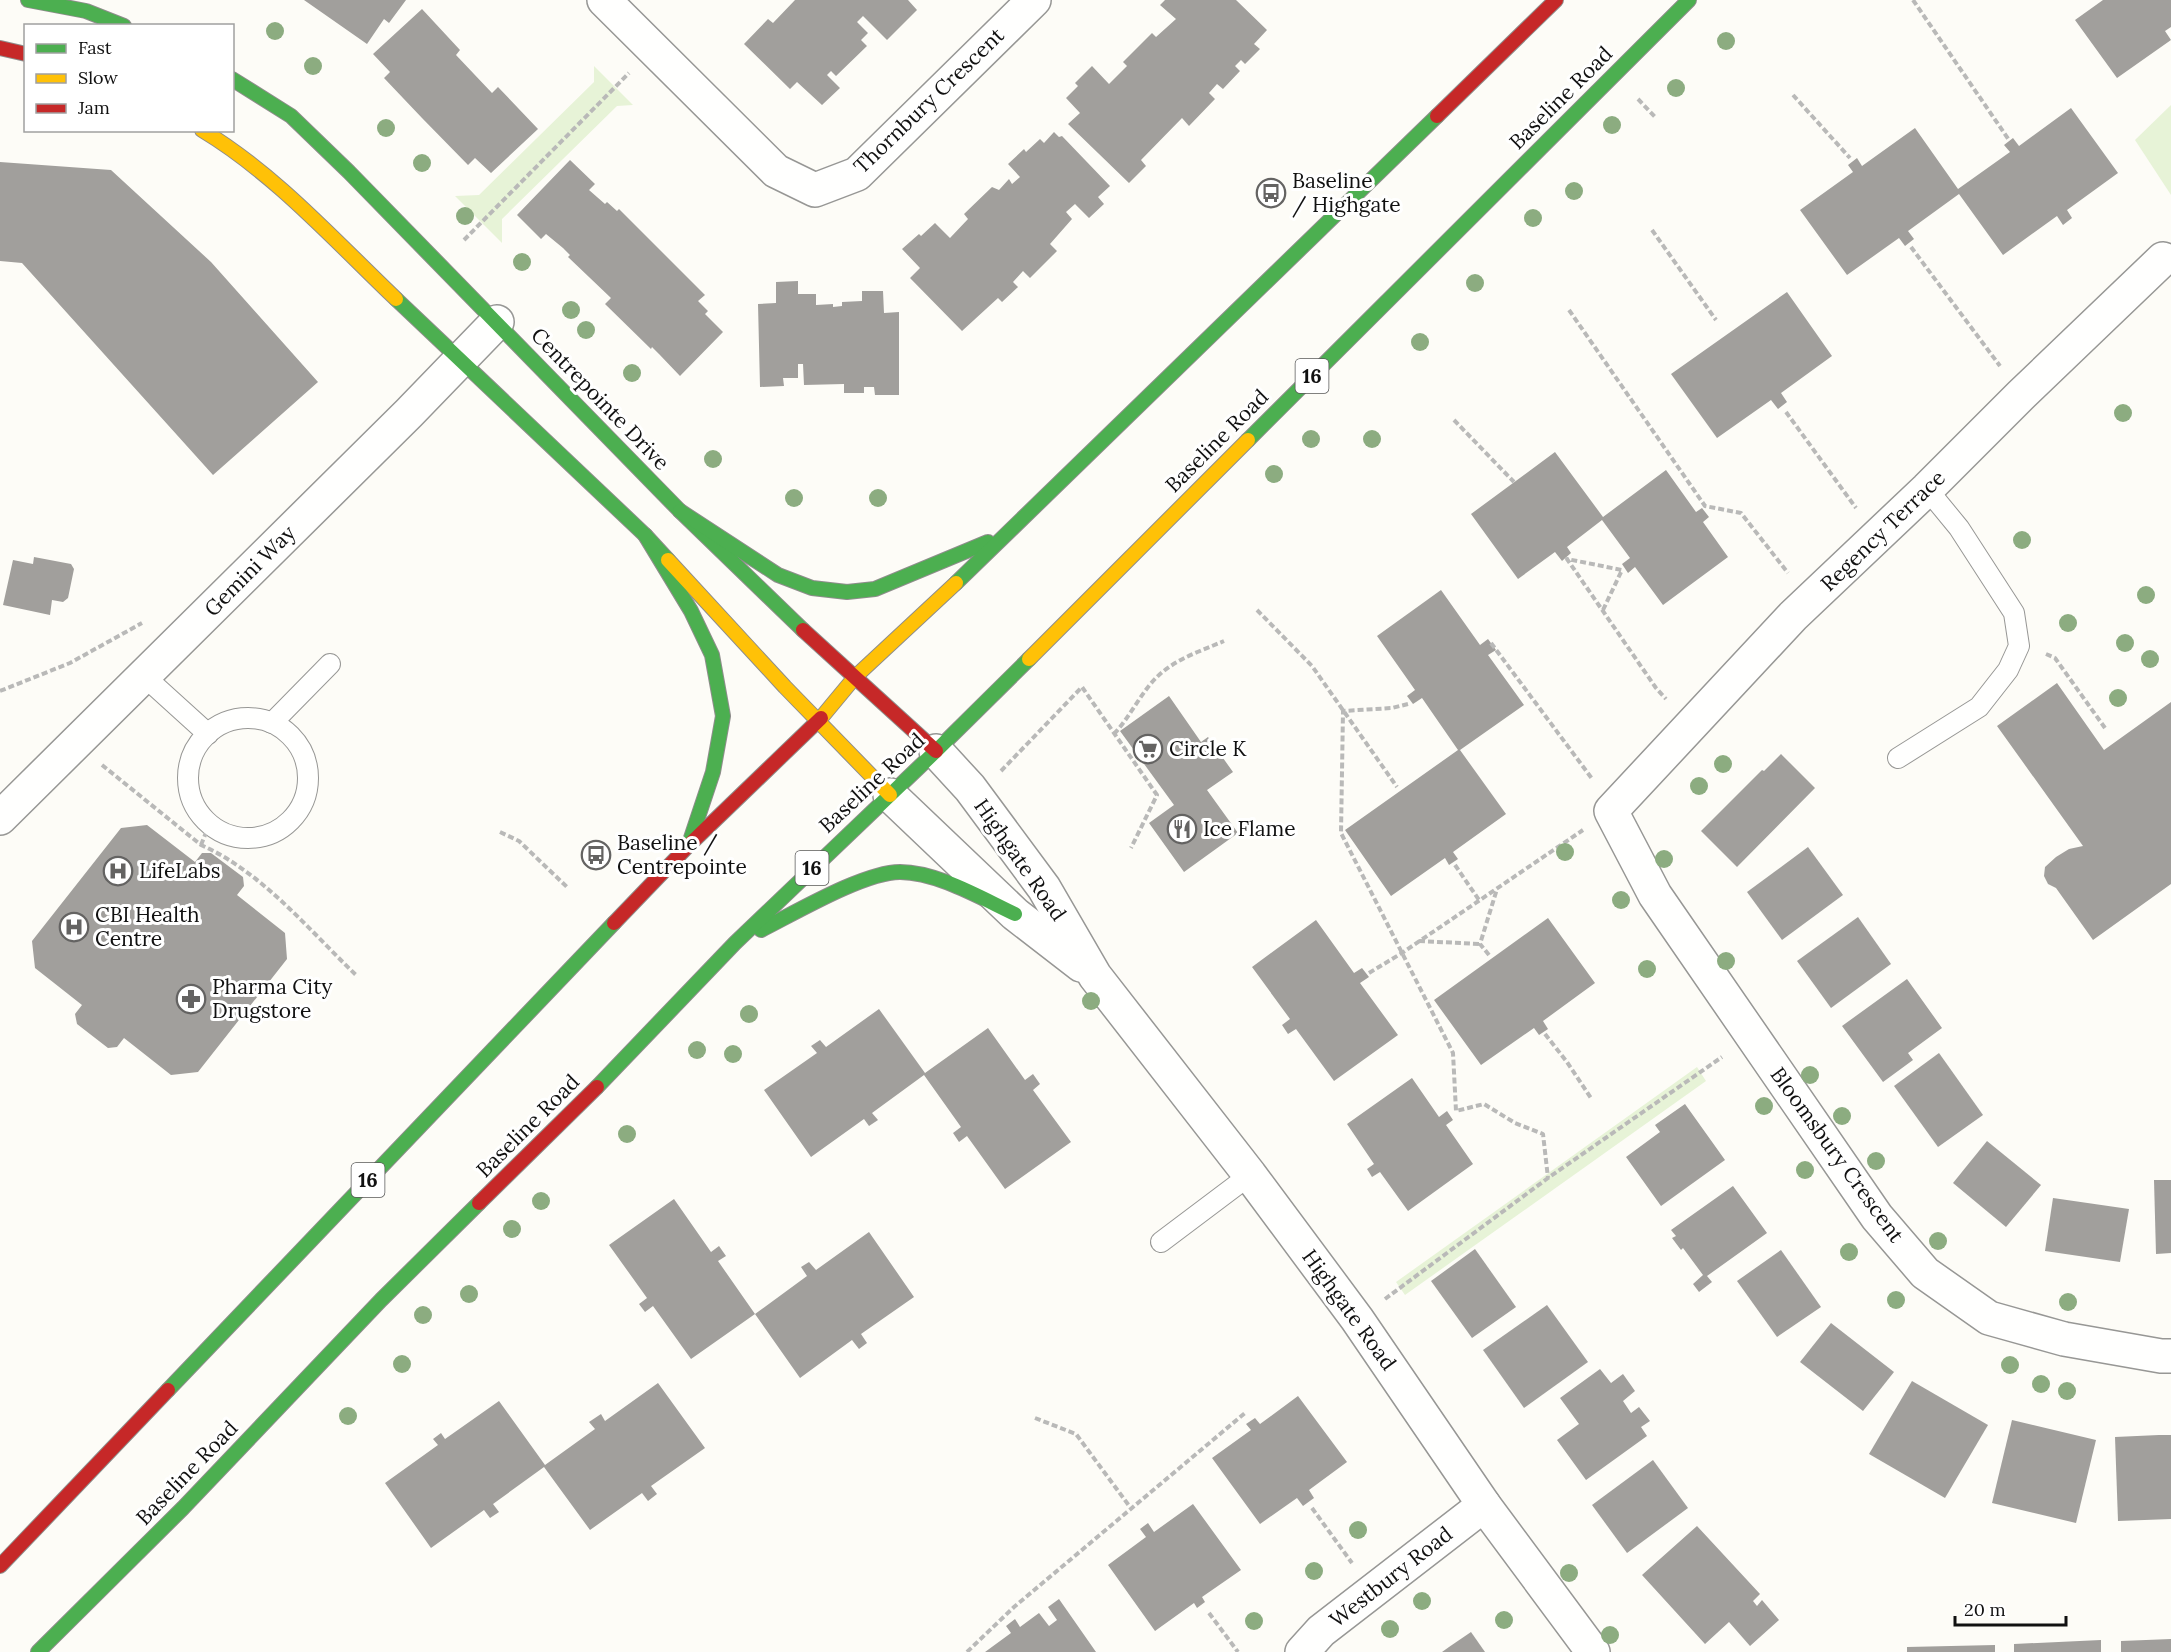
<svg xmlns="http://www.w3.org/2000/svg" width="2171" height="1652" font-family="Lora,serif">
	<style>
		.green { fill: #e7f3d7 }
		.building { fill: #a19f9c }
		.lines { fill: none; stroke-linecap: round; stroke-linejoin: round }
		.lane-casing { stroke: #979795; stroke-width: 22 }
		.street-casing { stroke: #979795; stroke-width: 36 }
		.fast-casing { stroke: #8e8d8b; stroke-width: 16 }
		.slow-casing { stroke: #8e8d8b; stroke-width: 16 }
		.jam-casing { stroke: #8e8d8b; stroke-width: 16 }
		.path { stroke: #b9b9b8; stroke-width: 4; stroke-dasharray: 6 3; stroke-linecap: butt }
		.lane { stroke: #fffffe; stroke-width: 20 }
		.street { stroke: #fffffe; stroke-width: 33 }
		.fast { stroke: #4caf50; stroke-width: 14 }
		.slow { stroke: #ffc107; stroke-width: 14 }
		.jam { stroke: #c62828; stroke-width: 14 }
		.tree { fill: #8cac80 }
		.labels { text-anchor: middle; stroke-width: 6; stroke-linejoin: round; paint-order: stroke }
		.shield { fill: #fff; stroke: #585858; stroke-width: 1.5 }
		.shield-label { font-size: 20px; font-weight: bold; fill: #111 }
		.street-label { font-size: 21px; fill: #111; stroke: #fff }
		.poi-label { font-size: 21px; fill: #111; stroke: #fff; text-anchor: start }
	</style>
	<rect width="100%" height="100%" fill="#fdfcf7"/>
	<g class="green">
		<polygon points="594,66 633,105 617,106 502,219 502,243 455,196 479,195 594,82"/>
		<polygon points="2171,105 2171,195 2135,140"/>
		<polygon points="1697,1067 1706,1081 1405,1295 1396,1282"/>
	</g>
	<g class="building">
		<polygon points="304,0 406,0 389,23 384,19 367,44"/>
		<polygon points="795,0 908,0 917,10 887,40 863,16 857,22 868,33 861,40 867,46 836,76 831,71 827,75 840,88 822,105 797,82 790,89 744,44 768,19 773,23"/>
		<polygon points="1165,0 1236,0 1267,30 1254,44 1260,49 1245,64 1241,60 1235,66 1240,71 1223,89 1217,84 1209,93 1215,99 1189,126 1182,118 1141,160 1146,166 1129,183 1068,124 1080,113 1066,98 1078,86 1075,83 1092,66 1109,84 1127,66 1123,62 1152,33 1156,37 1176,19 1160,5"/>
		<polygon points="2103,0 2171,0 2171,27 2165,31 2171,40 2117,78 2075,20"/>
		<polygon points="422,9 460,50 456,55 492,93 498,87 538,129 491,173 475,158 468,165 422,118 384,78 390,72 373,54"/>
		<polygon points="2071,108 2118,173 2067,210 2072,218 2063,225 2057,216 2003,255 1959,194 1908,231 1914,239 1905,246 1899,238 1847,275 1800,210 1853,172 1848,165 1857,158 1862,166 1915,128 1958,189 2010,152 2004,145 2013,138 2019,146"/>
		<polygon points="1054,132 1059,137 1062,136 1110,186 1098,197 1104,204 1089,218 1075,204 1066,212 1072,219 1050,244 1057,251 1030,278 1023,271 1013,282 1018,287 1002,302 998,298 962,331 910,278 920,268 902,249 919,234 921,236 935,223 950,238 968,219 964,214 992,187 999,190 1009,179 1012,184 1020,177 1008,164 1024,149 1026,152 1040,139 1044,143"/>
		<polygon points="570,160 595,184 589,190 605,204 607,202 617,211 619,209 705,295 698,301 708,311 705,314 723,332 680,376 659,354 652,347 651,349 605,304 611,298 568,257 570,255 563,248 546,234 541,239 517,215"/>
		<polygon points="0,162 111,170 211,262 318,382 213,475 22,263 0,261"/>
		<polygon points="798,281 798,294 816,294 816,305 833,304 833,307 842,306 842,302 862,301 862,291 883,291 884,313 899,312 899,395 875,395 874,387 864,387 864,393 844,393 844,384 804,385 803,364 798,364 798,378 783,378 784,386 760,387 758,304 776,303 776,282"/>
		<polygon points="1787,292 1832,356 1781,393 1787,402 1778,409 1771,400 1717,438 1671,374"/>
		<polygon points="1555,452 1603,517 1666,470 1696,512 1702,508 1709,517 1703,522 1728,557 1663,605 1635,567 1628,573 1622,564 1630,558 1602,520 1567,547 1571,553 1562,561 1555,552 1518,579 1471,514"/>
		<polygon points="34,557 71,564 74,569 68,598 63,602 52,600 50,615 3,605 13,560 33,564"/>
		<polygon points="1441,590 1480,645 1488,639 1496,650 1488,655 1524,705 1460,750 1506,814 1453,852 1458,859 1449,865 1445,858 1391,896 1345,830 1458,750 1422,698 1413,704 1407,696 1415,690 1377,636"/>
		<polygon points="2057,683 2104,750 2171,702 2171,884 2093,940 2056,888 2048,884 2044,876 2045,867 2056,857 2069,849 2083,846 1997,726"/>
		<polygon points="1169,696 1201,742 1208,737 1233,772 1207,790 1238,833 1184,872 1149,823 1174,805 1120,731"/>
		<polygon points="1781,754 1815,788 1737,867 1701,831 1762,770 1764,771"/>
		<polygon points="147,825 195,862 202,853 211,853 243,877 244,886 237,895 285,933 287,959 198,1072 171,1075 124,1038 117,1047 108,1048 77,1024 75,1014 82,1005 35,968 32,941 121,828"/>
		<polygon points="1808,847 1843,895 1782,940 1747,892"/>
		<polygon points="1858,917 1891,964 1831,1008 1797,961"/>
		<polygon points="1548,918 1595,983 1543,1021 1548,1029 1539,1035 1534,1028 1481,1065 1434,1000"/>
		<polygon points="1316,920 1354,973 1362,968 1369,977 1360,983 1398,1035 1334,1081 1296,1029 1288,1034 1282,1025 1290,1019 1252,967"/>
		<polygon points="1907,979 1942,1028 1908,1053 1913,1060 1883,1082 1842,1026"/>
		<polygon points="879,1009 925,1073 988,1028 1025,1080 1033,1074 1040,1084 1033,1090 1071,1142 1005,1189 967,1136 959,1142 953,1133 961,1127 924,1075 872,1113 878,1120 869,1126 864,1119 811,1157 764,1090 817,1053 811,1046 820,1040 826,1047"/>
		<polygon points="1939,1053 1983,1115 1938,1147 1894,1086"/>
		<polygon points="1412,1078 1439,1117 1447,1111 1453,1120 1446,1125 1473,1164 1408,1211 1380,1172 1372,1177 1367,1169 1374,1164 1347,1124"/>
		<polygon points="1685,1104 1725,1160 1661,1206 1626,1157 1660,1132 1655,1125"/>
		<polygon points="1987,1141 2041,1185 2006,1227 1953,1183"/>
		<polygon points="2154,1180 2171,1180 2171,1253 2156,1254"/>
		<polygon points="1733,1186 1767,1233 1707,1276 1712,1282 1699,1292 1693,1284 1703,1275 1683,1248 1681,1250 1672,1238 1676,1236 1671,1230"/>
		<polygon points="2053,1198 2129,1209 2120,1262 2045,1251"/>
		<polygon points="674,1199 711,1252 719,1246 726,1256 718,1261 755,1314 807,1276 801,1267 809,1262 816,1270 869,1232 914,1297 861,1334 867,1343 859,1349 852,1340 800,1378 755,1314 691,1359 653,1306 645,1312 639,1304 647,1298 609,1245"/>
		<polygon points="1475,1249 1516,1307 1472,1338 1431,1281"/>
		<polygon points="1781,1250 1821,1307 1777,1337 1737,1281"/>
		<polygon points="1547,1305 1588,1362 1524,1408 1483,1350"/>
		<polygon points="1831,1323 1894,1372 1863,1411 1800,1362"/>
		<polygon points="1600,1369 1611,1383 1623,1374 1635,1391 1623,1401 1631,1413 1639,1407 1650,1421 1641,1427 1647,1436 1586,1480 1557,1440 1579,1424 1560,1398"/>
		<polygon points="1912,1381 1988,1425 1945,1498 1869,1454"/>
		<polygon points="658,1383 705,1448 651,1486 657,1494 648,1501 642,1493 590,1530 544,1467 493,1504 499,1512 490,1518 484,1510 431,1548 385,1483 438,1445 433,1439 441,1433 445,1439 499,1401 545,1465 595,1429 589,1422 601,1414 605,1421"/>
		<polygon points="1298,1396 1347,1462 1309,1490 1314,1498 1303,1506 1297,1498 1260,1524 1212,1458 1251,1430 1246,1424 1255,1418 1260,1424"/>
		<polygon points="2012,1420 2096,1440 2076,1523 1992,1503"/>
		<polygon points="2159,1435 2171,1435 2171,1519 2118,1521 2115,1437"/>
		<polygon points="1653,1460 1688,1508 1627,1553 1592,1505"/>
		<polygon points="1193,1504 1241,1570 1202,1597 1205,1602 1197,1608 1194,1603 1155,1631 1108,1565 1146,1537 1140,1529 1148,1523 1154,1532"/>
		<polygon points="1697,1526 1760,1594 1753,1601 1757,1606 1762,1600 1779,1620 1750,1646 1729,1622 1705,1644 1642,1575"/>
		<polygon points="1059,1599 1096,1652 985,1652 1011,1633 1006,1626 1015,1619 1020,1627 1039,1613 1049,1626 1057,1620 1048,1607"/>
		<polygon points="1471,1632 1485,1652 1442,1652 1449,1647"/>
		<polygon points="2171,1639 2171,1652 2121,1652 2121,1641"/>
		<polygon points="2101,1640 2101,1652 2014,1652 2014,1644"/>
		<polygon points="1995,1645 1995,1652 1907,1652 1907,1647"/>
	</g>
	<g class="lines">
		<g class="lane-casing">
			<g id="lane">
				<polyline points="144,676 208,734"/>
				<circle cx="248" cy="778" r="60"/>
				<polyline points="272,723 330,664"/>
				<polyline points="1898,758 1979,707 2008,670 2019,646 2014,613 1959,528 1927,489"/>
				<polyline points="1161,1242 1250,1175"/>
			</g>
		</g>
		<g class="street-casing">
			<g id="street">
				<polyline points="604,0 776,171 815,190 857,174 1034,0"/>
				<polyline points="2163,259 2021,395 1927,489 1793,616 1611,811 1655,895 1877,1217 1925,1273 1989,1318 2064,1339 2161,1356 2171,1356"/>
				<polyline points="936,751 970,788 1044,888 1095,976 1250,1175 1357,1319 1484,1505 1593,1652"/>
				<polyline points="890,795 1015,914 1081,965"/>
				<polyline points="0,818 409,413 497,322"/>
				<polyline points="1302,1652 1321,1631 1484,1505"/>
			</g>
		</g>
		<g class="fast-casing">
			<g id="fast">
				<polyline points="28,0 86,11 124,26"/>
				<polyline points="232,79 291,116 349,172 680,511 803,630"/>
				<polyline points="396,299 645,535 668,560"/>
				<polyline points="1248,440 1689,0"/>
				<polyline points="680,511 778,575 812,588 847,592 875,589 988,542"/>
				<polyline points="645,535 691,611 712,655 723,716 713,772 690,841"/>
				<polyline points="956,583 1437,116"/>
				<path d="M761,930C795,913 864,872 900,872C937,872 981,898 1015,914"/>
				<polyline points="597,1087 735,943 936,751 1029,659"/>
				<polyline points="168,1390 614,923"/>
				<polyline points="38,1652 183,1508 381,1300 479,1203"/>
			</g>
		</g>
		<g class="slow-casing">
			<g id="slow">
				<path d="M202,130C275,174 334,240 396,299"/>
				<polyline points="668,560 785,687 890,795"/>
				<polyline points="1029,659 1248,440"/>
				<polyline points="821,718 855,677 956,583"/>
			</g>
		</g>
		<g class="jam-casing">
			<g id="jam">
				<polyline points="0,48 26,54"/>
				<polyline points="1437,116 1556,0"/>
				<polyline points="803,630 936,751"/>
				<polyline points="614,923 688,846 821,718"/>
				<polyline points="479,1203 597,1087"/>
				<polyline points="0,1566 168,1390"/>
			</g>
		</g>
		<g class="path">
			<polyline points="1913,0 2009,140"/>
			<polyline points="1793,95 1850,158"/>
			<polyline points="1638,99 1656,118"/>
			<polyline points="1652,230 1716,320"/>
			<polyline points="464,240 629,73"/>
			<polyline points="1911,247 2000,366"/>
			<polyline points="1569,310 1705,506 1741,513 1788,573"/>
			<polyline points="1786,412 1856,508"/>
			<polyline points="1454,420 1514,482"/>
			<polyline points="1257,610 1312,666 1397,787"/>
			<polyline points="1603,610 1622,570 1567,559 1656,688 1666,699"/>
			<polyline points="1491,643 1593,780"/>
			<polyline points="2046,654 2055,658 2105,728"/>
			<polyline points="0,691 70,663 142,623"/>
			<polyline points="1408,704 1392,708 1343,711 1341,833 1453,1053 1456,1111 1484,1104 1515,1123 1543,1134 1548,1178"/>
			<path d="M1114,734C1130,717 1142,691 1157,677C1175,659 1201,651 1224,641"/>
			<path d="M102,765L201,845C262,872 308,929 356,975"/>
			<polyline points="1001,771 1082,687 1157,795 1131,848"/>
			<polyline points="500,832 519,841 568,888"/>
			<polyline points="201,845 209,825"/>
			<polyline points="1455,865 1479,900"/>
			<polyline points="1419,941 1480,944"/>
			<polyline points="1489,955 1480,944 1497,889"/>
			<polyline points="1369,973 1402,953 1583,830"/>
			<polyline points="1545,1034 1567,1062 1591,1098"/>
			<polyline points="1385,1299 1548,1178 1722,1057"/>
			<polyline points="1035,1418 1076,1434 1130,1507"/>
			<polyline points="1312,1508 1352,1563"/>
			<polyline points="1209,1613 1238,1652"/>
			<polyline points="967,1652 1014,1607 1245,1413"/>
		</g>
		<use href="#lane" class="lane"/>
		<use href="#street" class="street"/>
		<use href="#fast" class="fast"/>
		<use href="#slow" class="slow"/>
		<use href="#jam" class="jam"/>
	</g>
	<g class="tree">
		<circle cx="275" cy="31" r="9"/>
		<circle cx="1726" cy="41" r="9"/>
		<circle cx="313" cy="66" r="9"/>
		<circle cx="1676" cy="88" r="9"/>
		<circle cx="1612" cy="125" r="9"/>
		<circle cx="386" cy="128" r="9"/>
		<circle cx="422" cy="163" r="9"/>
		<circle cx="1574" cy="191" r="9"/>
		<circle cx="465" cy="216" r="9"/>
		<circle cx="1533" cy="218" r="9"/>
		<circle cx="522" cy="262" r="9"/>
		<circle cx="1475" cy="283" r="9"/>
		<circle cx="571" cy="310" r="9"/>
		<circle cx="586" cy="330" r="9"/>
		<circle cx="1420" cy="342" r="9"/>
		<circle cx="632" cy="373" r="9"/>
		<circle cx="2123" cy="413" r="9"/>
		<circle cx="1311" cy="439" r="9"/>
		<circle cx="1372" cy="439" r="9"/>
		<circle cx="713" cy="459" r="9"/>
		<circle cx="1274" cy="474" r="9"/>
		<circle cx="794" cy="498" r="9"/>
		<circle cx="878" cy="498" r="9"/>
		<circle cx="2022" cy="540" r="9"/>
		<circle cx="2146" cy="595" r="9"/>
		<circle cx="2068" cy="623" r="9"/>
		<circle cx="2125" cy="643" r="9"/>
		<circle cx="2150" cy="659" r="9"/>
		<circle cx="2118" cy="698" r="9"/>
		<circle cx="1723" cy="764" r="9"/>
		<circle cx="1699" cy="786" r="9"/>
		<circle cx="1565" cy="852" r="9"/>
		<circle cx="1664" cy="859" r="9"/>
		<circle cx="1621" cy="900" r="9"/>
		<circle cx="1726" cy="961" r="9"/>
		<circle cx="1647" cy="969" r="9"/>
		<circle cx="1091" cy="1001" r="9"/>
		<circle cx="749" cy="1014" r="9"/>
		<circle cx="697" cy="1050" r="9"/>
		<circle cx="733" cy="1054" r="9"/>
		<circle cx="1810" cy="1075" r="9"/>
		<circle cx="1764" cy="1106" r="9"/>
		<circle cx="1842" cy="1116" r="9"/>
		<circle cx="627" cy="1134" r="9"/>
		<circle cx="1876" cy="1161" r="9"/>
		<circle cx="1805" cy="1170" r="9"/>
		<circle cx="541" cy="1201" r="9"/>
		<circle cx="512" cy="1229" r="9"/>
		<circle cx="1938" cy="1241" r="9"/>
		<circle cx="1849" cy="1252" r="9"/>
		<circle cx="469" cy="1294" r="9"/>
		<circle cx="1896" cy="1300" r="9"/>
		<circle cx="2068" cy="1302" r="9"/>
		<circle cx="423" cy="1315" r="9"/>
		<circle cx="402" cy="1364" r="9"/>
		<circle cx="2010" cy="1365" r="9"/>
		<circle cx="2041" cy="1384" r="9"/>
		<circle cx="2067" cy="1391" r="9"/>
		<circle cx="348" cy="1416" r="9"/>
		<circle cx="1358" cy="1530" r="9"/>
		<circle cx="1314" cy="1571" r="9"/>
		<circle cx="1569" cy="1573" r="9"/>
		<circle cx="1422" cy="1601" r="9"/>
		<circle cx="1504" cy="1620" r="9"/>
		<circle cx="1254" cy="1621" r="9"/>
		<circle cx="1390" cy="1629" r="9"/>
		<circle cx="1610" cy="1635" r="9"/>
	</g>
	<defs>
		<g id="bus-ring" transform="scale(1.5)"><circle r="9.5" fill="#fff" stroke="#646362" stroke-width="1.5"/><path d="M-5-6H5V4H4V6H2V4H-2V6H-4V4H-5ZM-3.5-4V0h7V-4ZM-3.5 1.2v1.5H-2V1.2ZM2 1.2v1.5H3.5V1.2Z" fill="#646362"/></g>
		<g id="supermarket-ring" transform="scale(1.5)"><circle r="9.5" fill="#fff" stroke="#646362" stroke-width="1.5"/><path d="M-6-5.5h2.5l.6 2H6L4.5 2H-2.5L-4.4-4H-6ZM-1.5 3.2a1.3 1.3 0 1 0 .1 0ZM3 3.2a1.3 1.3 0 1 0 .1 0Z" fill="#646362"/></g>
		<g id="restaurant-ring" transform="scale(1.5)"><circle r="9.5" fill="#fff" stroke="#646362" stroke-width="1.5"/><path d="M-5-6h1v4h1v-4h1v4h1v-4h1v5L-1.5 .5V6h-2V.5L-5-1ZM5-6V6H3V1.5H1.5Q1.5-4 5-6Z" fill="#646362"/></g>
		<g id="hospital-ring" transform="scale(1.5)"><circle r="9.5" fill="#fff" stroke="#646362" stroke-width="1.5"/><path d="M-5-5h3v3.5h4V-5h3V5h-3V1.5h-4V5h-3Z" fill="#646362"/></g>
		<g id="pharmacy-ring" transform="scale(1.5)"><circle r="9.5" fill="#fff" stroke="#646362" stroke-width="1.5"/><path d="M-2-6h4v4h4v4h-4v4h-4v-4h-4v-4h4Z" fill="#646362"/></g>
	</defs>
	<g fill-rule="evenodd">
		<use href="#bus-ring" x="1271" y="193"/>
		<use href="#supermarket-ring" x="1148" y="749"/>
		<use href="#restaurant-ring" x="1182" y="829"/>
		<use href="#bus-ring" x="596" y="855"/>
		<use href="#hospital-ring" x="118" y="871"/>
		<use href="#hospital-ring" x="74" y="927"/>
		<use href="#pharmacy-ring" x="191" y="999"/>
	</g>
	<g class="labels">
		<g class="shield">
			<rect x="1295.5" y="359" width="33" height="34" rx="4.5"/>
			<rect x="795.5" y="851" width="33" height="34" rx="4.5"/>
			<rect x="351.5" y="1163" width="33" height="34" rx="4.5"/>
		</g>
		<g class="shield-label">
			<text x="1312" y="383">16</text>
			<text x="812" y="875">16</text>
			<text x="368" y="1187">16</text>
		</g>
		<g class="street-label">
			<text transform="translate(1561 98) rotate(-45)" y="7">Baseline Road</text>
			<text transform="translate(929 101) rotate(-44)" y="7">Thornbury Crescent</text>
			<text transform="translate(600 399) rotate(46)" y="7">Centrepointe Drive</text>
			<text transform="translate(1217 441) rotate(-45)" y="7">Baseline Road</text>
			<text transform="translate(1883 531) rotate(-44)" y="7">Regency Terrace</text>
			<text transform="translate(250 571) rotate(-45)" y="7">Gemini Way</text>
			<text transform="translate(872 783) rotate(-43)" y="7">Baseline Road</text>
			<text transform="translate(1020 860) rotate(55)" y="7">Highgate Road</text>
			<text transform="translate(528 1126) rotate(-45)" y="7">Baseline Road</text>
			<text transform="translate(1837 1155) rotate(54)" y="7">Bloomsbury Crescent</text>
			<text transform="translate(1349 1310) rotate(54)" y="7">Highgate Road</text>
			<text transform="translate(187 1473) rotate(-46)" y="7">Baseline Road</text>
			<text transform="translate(1391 1577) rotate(-38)" y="7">Westbury Road</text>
		</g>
		<g class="poi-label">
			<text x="1292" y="188">Baseline<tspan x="1292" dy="24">/ Highgate</tspan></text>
			<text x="1169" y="756">Circle K</text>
			<text x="1203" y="836">Ice Flame</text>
			<text x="617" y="850">Baseline /<tspan x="617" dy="24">Centrepointe</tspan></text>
			<text x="139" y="878">LifeLabs</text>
			<text x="95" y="922">CBI Health<tspan x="95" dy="24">Centre</tspan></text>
			<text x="212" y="994">Pharma City<tspan x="212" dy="24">Drugstore</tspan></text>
		</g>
	</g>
	<rect x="24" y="24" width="210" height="108" fill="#ffffff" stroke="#a0a0a0" stroke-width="1.5"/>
	<rect x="36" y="44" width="30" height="9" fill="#4caf50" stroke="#a0a0a0" stroke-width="1.5"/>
	<text x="78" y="54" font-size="18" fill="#111111">Fast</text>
	<rect x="36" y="74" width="30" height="9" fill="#ffc107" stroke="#a0a0a0" stroke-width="1.5"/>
	<text x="78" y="84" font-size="18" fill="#111111">Slow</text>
	<rect x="36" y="104" width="30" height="9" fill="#c62828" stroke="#a0a0a0" stroke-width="1.5"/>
	<text x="78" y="114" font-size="18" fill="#111111">Jam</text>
	<path d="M1955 1616v9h111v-9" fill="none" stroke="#111111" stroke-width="3"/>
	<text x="1964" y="1616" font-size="18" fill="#111111" stroke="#ffffff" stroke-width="4.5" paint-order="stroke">20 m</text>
</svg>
